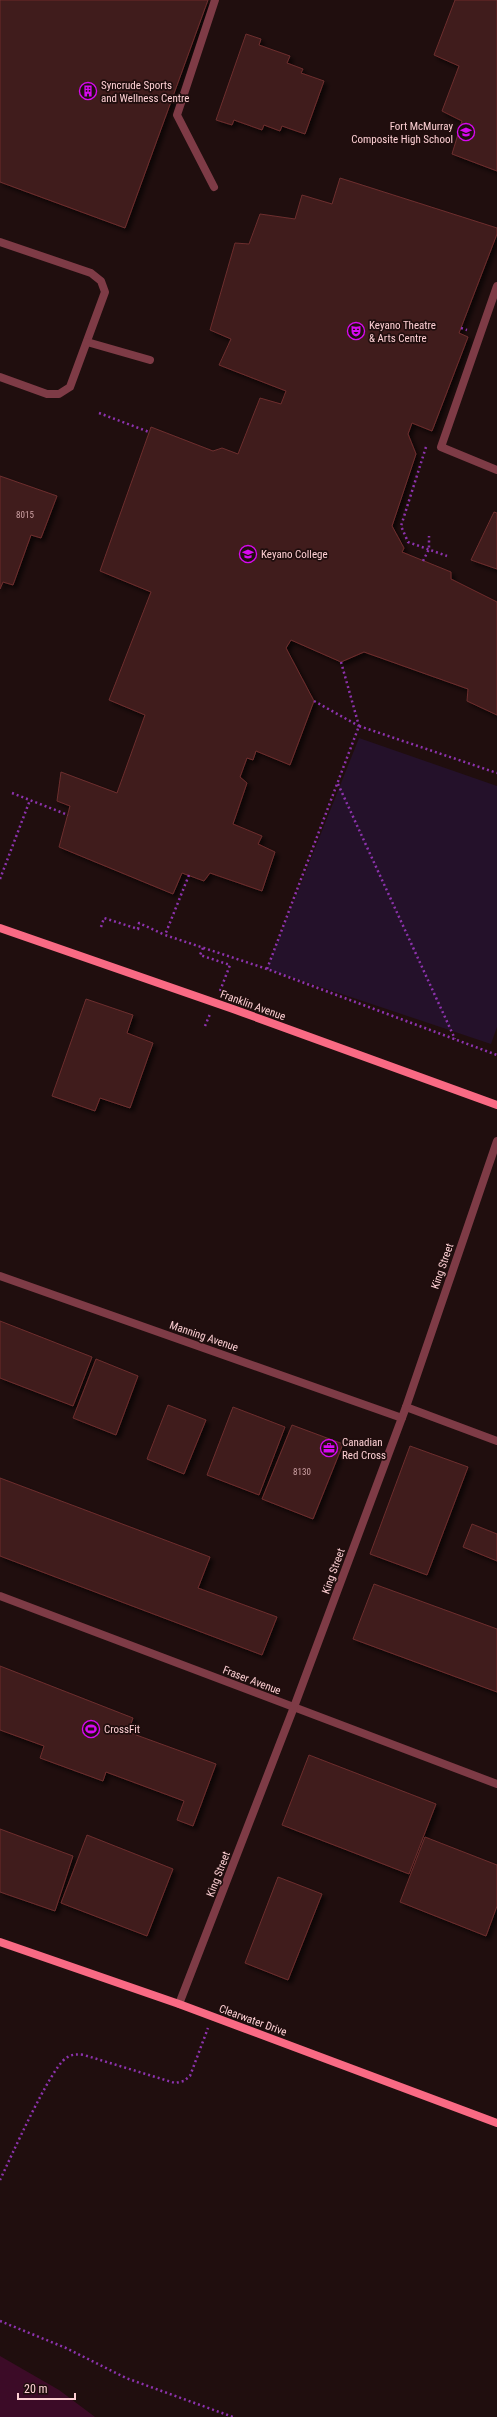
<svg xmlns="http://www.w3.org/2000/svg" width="497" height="2417" font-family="'Roboto Condensed',sans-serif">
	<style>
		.green { fill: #24112a }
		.water { fill: #3c0b27 }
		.building { fill: #411b1b; stroke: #6c2e2e; filter: url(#shadow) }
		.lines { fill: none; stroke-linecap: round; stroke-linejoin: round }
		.path { stroke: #8d33ae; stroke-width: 2.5; stroke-dasharray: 2 3; stroke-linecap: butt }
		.service { stroke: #7e3b46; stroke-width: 8 }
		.minor { stroke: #7e3b46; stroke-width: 8 }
		.tertiary { stroke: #7e3b46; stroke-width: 8 }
		.secondary { stroke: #f96a84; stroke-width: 8 }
		.labels { text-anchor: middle; stroke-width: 3.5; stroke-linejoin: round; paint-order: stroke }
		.number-label { font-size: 9px; fill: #cea2a5 }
		.poi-label { font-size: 11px; fill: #fdcfd3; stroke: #200e0e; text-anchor: start }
		.street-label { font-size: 11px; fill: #fdcfd3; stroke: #200e0e }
	</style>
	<defs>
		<filter id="shadow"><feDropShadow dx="3.5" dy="3.5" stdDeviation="2" flood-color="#0009"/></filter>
	</defs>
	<rect width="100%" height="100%" fill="#200e0e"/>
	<polygon class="green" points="359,738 497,786 497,1027 491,1044 267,969"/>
	<polygon class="water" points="0,2356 59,2390 95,2417 0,2417"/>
	<g class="building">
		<polygon points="0,0 208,0 125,228 0,182"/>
		<polygon points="455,0 497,0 497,171 452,154 462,121 442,111 459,66 434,55"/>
		<polygon points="246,34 261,39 259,45 290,56 287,63 303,69 301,73 324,81 305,134 282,126 280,131 264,125 262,130 234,120 232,125 216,120"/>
		<polygon points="340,178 497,228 497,234 459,333 468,337 432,431 412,423 408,434 416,454 392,526 404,548 402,552 451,572 451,579 497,602 497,715 467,701 468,689 364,652 341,662 291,640 286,648 314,701 290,765 256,751 253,760 247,758 240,777 247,783 233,824 262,836 258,844 275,852 262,891 210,873 204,881 182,873 173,894 59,847 70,806 57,801 61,772 117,793 145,715 109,700 151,592 100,571 151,427 213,451 222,448 238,454 260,398 281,404 286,391 219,365 231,339 210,330 235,243 249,244 260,214 295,219 302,195 332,204"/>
		<polygon points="0,476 57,496 41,538 31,535 13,585 3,582 0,589"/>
		<polygon points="494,512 497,513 497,569 471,560"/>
		<polygon points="86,999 133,1015 127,1033 153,1043 130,1108 100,1098 95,1111 52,1096"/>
		<polygon points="0,1321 92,1357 73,1406 0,1378"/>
		<polygon points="96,1359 138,1376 116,1435 73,1418"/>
		<polygon points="168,1405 206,1420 184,1474 147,1459"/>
		<polygon points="233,1407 285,1427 259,1495 207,1475"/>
		<polygon points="292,1425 343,1444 313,1519 262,1499"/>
		<polygon points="410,1446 468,1467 427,1575 370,1554"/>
		<polygon points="0,1478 210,1557 198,1588 277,1617 262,1655 0,1556"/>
		<polygon points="472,1524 497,1534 497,1561 463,1547"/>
		<polygon points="374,1584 497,1629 497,1692 353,1639"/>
		<polygon points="0,1666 133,1718 128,1732 216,1764 193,1826 177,1820 184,1801 106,1772 103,1781 40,1758 44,1746 0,1730"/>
		<polygon points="309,1755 436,1804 409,1874 282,1825"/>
		<polygon points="0,1829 73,1856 55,1911 0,1892"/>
		<polygon points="87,1835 173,1869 147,1936 61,1903"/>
		<polygon points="425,1837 497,1865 497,1906 486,1936 400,1902"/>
		<polygon points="278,1877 322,1894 288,1980 245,1963"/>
	</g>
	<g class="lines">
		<g class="path">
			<polyline points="461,328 467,330"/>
			<polyline points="99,413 149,432"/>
			<polyline points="426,447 401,526 408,542 447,556"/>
			<polyline points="423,561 429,549 429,536"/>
			<polyline points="341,662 359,726"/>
			<polyline points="314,701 359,726"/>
			<polyline points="338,784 455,1039"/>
			<polyline points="12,793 68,815"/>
			<polyline points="189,875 165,935 267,969 497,1055"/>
			<polyline points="0,879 30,800"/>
			<polyline points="101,927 104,918 138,929 139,923 165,935"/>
			<polyline points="203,948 200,955 230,965 220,991"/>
			<polyline points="267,969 359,726 497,773"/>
			<polyline points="205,1026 210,1014"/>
			<path d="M0,2180C11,2157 50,2069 66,2058C72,2054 77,2054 84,2055L175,2083L184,2081L190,2076L208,2028"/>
			<polyline points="0,2321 66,2348 126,2378 233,2417"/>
		</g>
		<g class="service">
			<polyline points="214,187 177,115 215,0"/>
			<polyline points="0,242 91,273 101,281 105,292 70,387 59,394 47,394 0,377"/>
			<polyline points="497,286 441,447 497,470"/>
			<polyline points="87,342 150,360"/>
		</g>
		<g class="minor">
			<polyline points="0,1276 402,1418"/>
			<polyline points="406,1407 497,1441"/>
			<polyline points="0,1596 497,1784"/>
		</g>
		<polyline class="tertiary" points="179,2004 294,1707 406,1407 497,1141"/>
		<g class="secondary">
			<polyline points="0,928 233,1009 497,1105"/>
			<polyline points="0,1942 179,2004 497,2123"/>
		</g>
	</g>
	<defs>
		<g id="building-ring" transform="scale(0.9)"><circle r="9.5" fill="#200e0e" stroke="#d709ef" stroke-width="1.5"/><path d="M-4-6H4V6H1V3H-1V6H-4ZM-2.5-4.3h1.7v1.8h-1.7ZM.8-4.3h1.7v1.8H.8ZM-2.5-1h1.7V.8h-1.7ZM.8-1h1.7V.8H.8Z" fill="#d709ef"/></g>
		<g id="school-ring" transform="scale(0.9)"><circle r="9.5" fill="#200e0e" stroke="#d709ef" stroke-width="1.5"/><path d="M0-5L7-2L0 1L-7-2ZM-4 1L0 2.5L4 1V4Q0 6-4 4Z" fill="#d709ef"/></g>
		<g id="theatre-ring" transform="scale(0.9)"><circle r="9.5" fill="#200e0e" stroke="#d709ef" stroke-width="1.5"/><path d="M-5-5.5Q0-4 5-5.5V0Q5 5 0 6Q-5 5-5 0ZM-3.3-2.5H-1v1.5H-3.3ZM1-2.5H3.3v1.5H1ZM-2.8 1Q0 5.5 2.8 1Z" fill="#d709ef"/></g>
		<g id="university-ring" transform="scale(0.9)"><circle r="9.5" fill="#200e0e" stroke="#d709ef" stroke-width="1.5"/><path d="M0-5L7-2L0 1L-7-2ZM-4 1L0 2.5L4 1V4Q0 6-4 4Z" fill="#d709ef"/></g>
		<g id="office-ring" transform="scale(0.9)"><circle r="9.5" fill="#200e0e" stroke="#d709ef" stroke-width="1.5"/><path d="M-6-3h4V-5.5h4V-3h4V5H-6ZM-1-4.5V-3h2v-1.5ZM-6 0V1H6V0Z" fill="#d709ef"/></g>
		<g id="stadium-ring" transform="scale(0.9)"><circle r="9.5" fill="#200e0e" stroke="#d709ef" stroke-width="1.5"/><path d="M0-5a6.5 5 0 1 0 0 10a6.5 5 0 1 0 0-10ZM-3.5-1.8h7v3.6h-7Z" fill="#d709ef"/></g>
	</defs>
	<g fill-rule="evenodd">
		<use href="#building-ring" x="88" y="91"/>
		<use href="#school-ring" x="466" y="132"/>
		<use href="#theatre-ring" x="356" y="331"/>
		<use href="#university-ring" x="248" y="554"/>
		<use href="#office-ring" x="329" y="1448"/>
		<use href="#stadium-ring" x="91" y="1729"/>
	</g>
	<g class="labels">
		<g class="number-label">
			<text x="25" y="518">8015</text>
			<text x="302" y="1475">8130</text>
		</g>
		<g class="poi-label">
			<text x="101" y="89">Syncrude Sports<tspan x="101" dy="13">and Wellness Centre</tspan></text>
			<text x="453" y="130" text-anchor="end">Fort McMurray<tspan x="453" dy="13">Composite High School</tspan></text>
			<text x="369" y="329">Keyano Theatre<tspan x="369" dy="13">&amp; Arts Centre</tspan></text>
			<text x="261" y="558">Keyano College</text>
			<text x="342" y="1446">Canadian<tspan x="342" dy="13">Red Cross</tspan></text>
			<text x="104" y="1733">CrossFit</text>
		</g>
		<g class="street-label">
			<text transform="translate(253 1005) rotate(20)" y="4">Franklin Avenue</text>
			<text transform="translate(442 1266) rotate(-71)" y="4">King Street</text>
			<text transform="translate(204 1336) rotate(19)" y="4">Manning Avenue</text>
			<text transform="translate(333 1571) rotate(-70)" y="4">King Street</text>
			<text transform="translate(252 1680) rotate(21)" y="4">Fraser Avenue</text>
			<text transform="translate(218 1874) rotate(-69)" y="4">King Street</text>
			<text transform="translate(253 2020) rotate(20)" y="4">Clearwater Drive</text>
		</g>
	</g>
	<path d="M18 2393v6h57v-6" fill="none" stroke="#fdcfd3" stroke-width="2"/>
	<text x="24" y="2393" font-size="12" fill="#fdcfd3" stroke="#200e0e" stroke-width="3" paint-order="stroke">20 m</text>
</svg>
